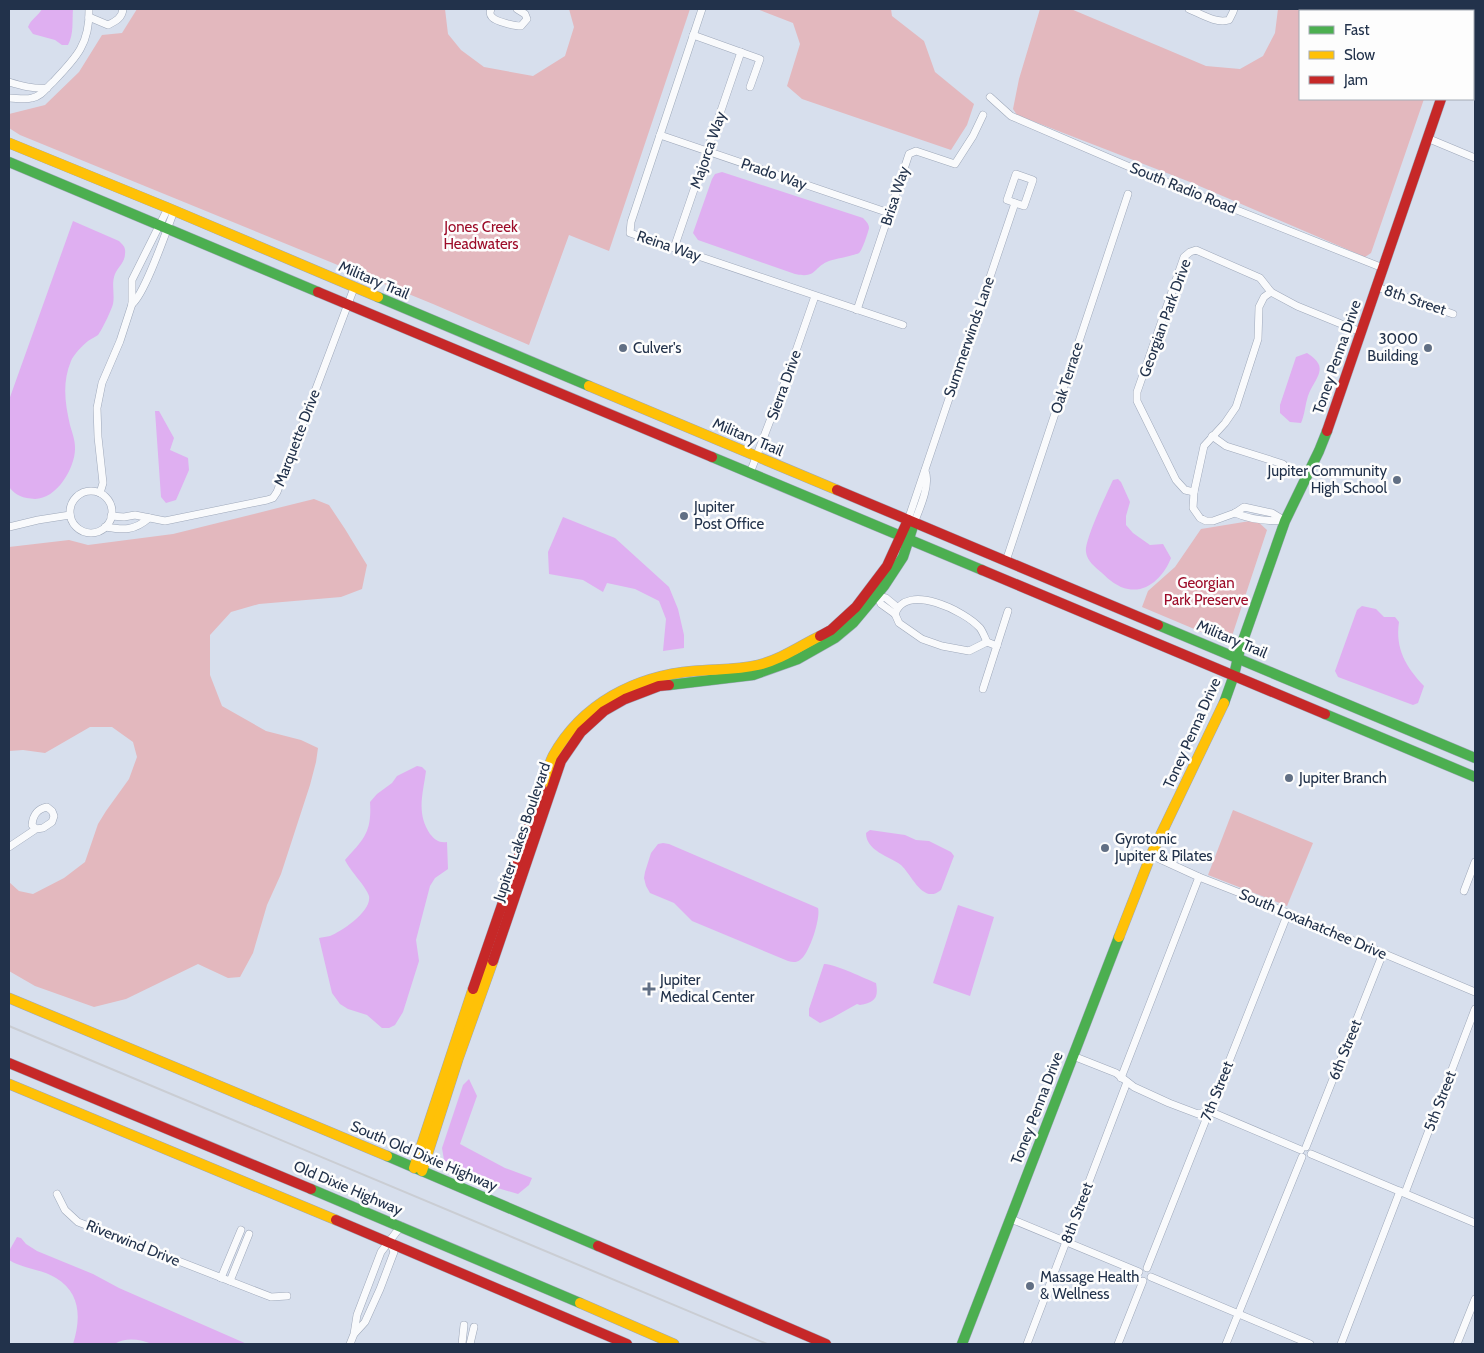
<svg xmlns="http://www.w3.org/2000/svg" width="1484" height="1353" font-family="Cabin,sans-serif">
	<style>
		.green { fill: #e3b8be }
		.water { fill: #dfaff1 }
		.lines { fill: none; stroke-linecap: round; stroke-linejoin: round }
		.street-casing { stroke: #9ea8ba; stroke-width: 8 }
		.fast-casing { stroke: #9ea8ba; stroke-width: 11 }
		.slow-casing { stroke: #9ea8ba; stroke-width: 11 }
		.jam-casing { stroke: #9ea8ba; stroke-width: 11 }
		.street { stroke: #f9fafc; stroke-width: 7 }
		.fast { stroke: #4caf50; stroke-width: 10 }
		.slow { stroke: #ffc107; stroke-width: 10 }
		.jam { stroke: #c62828; stroke-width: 10 }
		.rail { stroke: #cacdd3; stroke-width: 2 }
		.poi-dot { fill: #616f84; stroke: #fdfdfd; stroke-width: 2 }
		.labels { text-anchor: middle; stroke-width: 5; stroke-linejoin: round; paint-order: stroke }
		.street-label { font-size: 15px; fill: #22324b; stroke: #fdfdfd }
		.park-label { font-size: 15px; fill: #9d0c29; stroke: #fdfdfd }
		.poi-label { font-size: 15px; fill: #22324b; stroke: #fdfdfd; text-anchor: start }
	</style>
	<rect width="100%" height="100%" fill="#d7dfed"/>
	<g class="green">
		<polygon points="137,9 445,9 448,34 461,50 484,67 533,76 565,56 574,27 569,9 690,9 609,251 569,235 529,345 433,304 20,135 9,128 9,114 45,105 79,72 102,35 122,33"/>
		<polygon points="757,9 891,9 892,16 924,41 935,72 974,104 967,125 951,150 802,99 787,86 800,44 793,23"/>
		<polygon points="1040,9 1071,9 1206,66 1240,69 1263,56 1275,33 1278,9 1434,9 1435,11 1300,11 1300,99 1424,99 1371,253 1365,257 1190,182 1017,115 1013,109 1019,79"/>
		<polygon points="314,499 329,505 345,529 367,565 362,589 341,597 259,604 231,612 210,635 210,675 222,706 266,731 301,740 318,748 316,762 310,785 281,874 267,905 253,953 240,977 228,978 198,964 126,999 94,1007 35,986 9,971 9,882 19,891 33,894 64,878 85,862 98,824 106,811 129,779 137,757 133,742 112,727 90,727 45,753 23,750 9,751 9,547 69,540 88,545 173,534"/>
		<polygon points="1256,520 1267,530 1232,636 1218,639 1142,607 1148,591 1175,567 1201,529"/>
		<polygon points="1233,810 1313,843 1287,906 1208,875"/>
	</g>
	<g class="water">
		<path d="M42,9H73C72,21 74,34 68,45H62L55,40L33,34L28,27C31,19 38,16 42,9Z"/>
		<path d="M722,172L863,218C866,221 869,224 869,228C868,233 862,251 859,253C856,255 835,259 829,261C813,267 817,279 795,274L698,240L693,233L712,179L715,174Z"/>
		<path d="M73,221L119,241C123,245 126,247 125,254C125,262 118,267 115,274C111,284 115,294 113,304C111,311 102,330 98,335C95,337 91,339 88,341C82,346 74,354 71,361C62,383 65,403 70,425C72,432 75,440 75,447C76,467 57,499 35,499C23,498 16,496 9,487V400Z"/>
		<path d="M1307,353C1331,368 1315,377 1308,396C1305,405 1305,414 1301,423L1290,422L1280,413V405L1296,357Z"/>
		<polygon points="155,411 159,411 174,438 170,450 188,458 189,470 176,500 166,503 161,497"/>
		<path d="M1118,479L1121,482L1130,502L1126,516V525L1133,533L1150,545L1163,544L1171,558C1164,576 1148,593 1128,589C1119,588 1108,579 1102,573C1095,567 1087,561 1086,552C1084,541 1107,493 1113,480Z"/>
		<polygon points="563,517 615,538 669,587 678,609 684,635 684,648 663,651 666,619 659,601 635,589 607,583 603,592 583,580 549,574 548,552"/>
		<path d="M1362,606L1376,609L1384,617H1395L1399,622C1395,649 1406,667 1424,686L1418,703L1413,705L1338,677L1335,671L1357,610Z"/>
		<path d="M417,766L422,767L426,771C423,794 416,813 430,834C435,840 439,843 447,842L448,869L435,878L430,886L416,940L419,961L403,1012L395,1025L389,1028H382L367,1015L348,1009L340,1004L332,993L319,938C322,937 327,937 330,936C342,931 372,911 369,896C366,886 350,871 345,860C364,839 372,832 370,802L377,794L392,783L397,776Z"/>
		<path d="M870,830L905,835L916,840L929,841L951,852L954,856L941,890C923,905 912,875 901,865C889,856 866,851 866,833Z"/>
		<path d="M663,843L669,844L818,908C821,918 809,955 800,960C796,963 792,962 788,961L692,921L674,903L650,893L646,886L644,878L645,872L651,853L658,844Z"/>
		<polygon points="958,905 994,917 970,996 933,983"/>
		<path d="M824,964C833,963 866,979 876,983C879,999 874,1002 860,1005L857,1004L832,1018L820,1023L809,1016V1009Z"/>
		<polygon points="469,1079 477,1096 460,1144 505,1168 532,1178 529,1185 518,1194 491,1186 444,1160 442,1148 463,1085"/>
		<path d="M17,1237L21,1238L26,1244L37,1251L93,1274L119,1288L247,1344H152C140,1339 126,1337 114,1344H73C81,1319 81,1293 56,1278C42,1269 23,1269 9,1260V1251Z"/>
	</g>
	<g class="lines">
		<g class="street-casing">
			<g id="street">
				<path d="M491,9C490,12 489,14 492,17C496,22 516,26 521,26L527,19L525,14L517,9"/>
				<polyline points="702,9 631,222 630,233 903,325"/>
				<path d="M1189,9C1201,14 1216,24 1229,20L1233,12L1234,9"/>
				<path d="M89,17L108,25C116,21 122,18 123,9"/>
				<polyline points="693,35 760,59 750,87"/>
				<path d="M9,82C22,86 33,89 47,88"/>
				<polyline points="990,97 1011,116 1146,174 1383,268"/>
				<path d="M9,98C16,98 25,100 32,98C42,96 46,88 53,82C76,58 90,44 89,9"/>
				<polyline points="660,135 889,213"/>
				<polyline points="1427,138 1475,158"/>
				<polygon points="1016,174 1033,180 1024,206 1007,200"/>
				<polyline points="674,248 741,52"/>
				<polyline points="1377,287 1453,314"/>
				<polyline points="1271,292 1264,297 1259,307 1258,339 1236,407 1225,423 1204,446 1194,492 1193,508 1200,518 1206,521 1213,521 1235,513 1244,507 1272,513 1285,521"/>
				<path d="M132,304C145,294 167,229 174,211"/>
				<polyline points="857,310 909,154 916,151 955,164 973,136 983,115"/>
				<polyline points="1212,436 1226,446 1283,464"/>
				<polyline points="750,473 789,371 815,296"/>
				<circle cx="91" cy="512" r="21"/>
				<polyline points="1194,492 1185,490 1176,480 1137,401 1137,392 1184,257 1190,252 1196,250 1260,278 1271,292 1297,306 1361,332"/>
				<polyline points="100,493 103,483 98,437 97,408 102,383 120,341 132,304 132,280 168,208"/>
				<path d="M1235,513C1250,520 1268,521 1285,521"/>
				<polyline points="111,516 124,517 135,515 165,521 267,500 273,498 277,492 354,288"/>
				<polyline points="908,520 1015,203"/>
				<path d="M914,523C919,510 931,484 925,471"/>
				<polyline points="9,527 38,520 70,515"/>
				<path d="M105,527C124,530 134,531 149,518"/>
				<polyline points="1006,561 1128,194"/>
				<polyline points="877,596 881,604 895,614 899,623 922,639 942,646 969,651 987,642"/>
				<polyline points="877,596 886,598 897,607"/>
				<path d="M895,614C906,582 965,611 980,628C983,632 985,638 987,642L997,646"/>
				<polyline points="983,689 1008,611"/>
				<path d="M9,847L36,829L43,828L52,822L54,816L52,811L47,807C37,809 33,815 32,825L36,829"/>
				<polyline points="1151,855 1199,877 1240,893 1475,992"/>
				<polyline points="1464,891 1475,862"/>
				<polyline points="1073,1056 1116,1073 1134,1087 1169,1103 1198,1114 1209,1111 1301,1150"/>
				<polyline points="1121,1078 1199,877"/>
				<polyline points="1306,1147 1383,953"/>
				<polyline points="1311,1154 1475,1223"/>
				<polyline points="1405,1193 1475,1009"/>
				<polyline points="57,1194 65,1210 78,1222 271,1297 287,1296"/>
				<polyline points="1011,1219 1139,1272"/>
				<polyline points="1147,1268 1288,913"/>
				<polyline points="1151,1277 1310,1344"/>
				<polyline points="221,1278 241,1230"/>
				<polyline points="230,1281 249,1234"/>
				<polyline points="355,1333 365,1322 380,1289 394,1252 390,1242"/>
				<polyline points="350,1344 354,1334 357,1315 381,1252 401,1226"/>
				<polyline points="462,1344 464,1325"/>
				<polyline points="470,1344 474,1327"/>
				<polyline points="1027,1344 1127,1082"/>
				<polyline points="1118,1344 1143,1281"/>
				<polyline points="1226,1344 1302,1157"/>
				<polyline points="1341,1344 1400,1191"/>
				<polyline points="1457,1344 1475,1299"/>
			</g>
		</g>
		<g class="fast-casing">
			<g id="fast">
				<polyline points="9,162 318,292"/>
				<polyline points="378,297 589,386"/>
				<polyline points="712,457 982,570"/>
				<polyline points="1158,625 1475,758"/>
				<polyline points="669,685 753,675 798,659 835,638 853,623 884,586 903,557 914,523"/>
				<polyline points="1224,703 1234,675 1240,649 1285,521 1319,451 1327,431"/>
				<polyline points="1325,714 1475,777"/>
				<polyline points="387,1156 598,1246"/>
				<polyline points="311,1189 580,1303"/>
				<polyline points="962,1344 1119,937"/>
			</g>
		</g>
		<g class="slow-casing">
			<g id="slow">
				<polyline points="9,143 168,208 378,297"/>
				<polyline points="589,386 837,490"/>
				<path d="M542,789C546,778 548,766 553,756C582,704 635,676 694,671C715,669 737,670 758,665C780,660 800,646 820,636"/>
				<polyline points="1119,937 1151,855 1224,703"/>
				<polyline points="9,998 387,1156"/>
				<polyline points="9,1084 336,1220"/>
				<polyline points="414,1168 473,989"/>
				<polyline points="422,1171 458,1059 493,961"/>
				<polyline points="580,1303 674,1344"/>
			</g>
		</g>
		<g class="jam-casing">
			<g id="jam">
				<polyline points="1450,9 1450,11"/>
				<polyline points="318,292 712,457"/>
				<polyline points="1327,431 1441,99"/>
				<polyline points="837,490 1158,625"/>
				<polyline points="982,570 1325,714"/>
				<polyline points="820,636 831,630 856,607 887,566 908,520"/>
				<polyline points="493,961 561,761 581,732 604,711 625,699 659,686 669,685"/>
				<polyline points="473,989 542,789"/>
				<polyline points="9,1063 311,1189"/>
				<polyline points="336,1220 627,1344"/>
				<polyline points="598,1246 826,1344"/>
			</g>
		</g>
		<use href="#street" class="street"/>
		<use href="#fast" class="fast"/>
		<use href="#slow" class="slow"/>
		<use href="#jam" class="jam"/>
		<polyline class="rail" points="9,1026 767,1344"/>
	</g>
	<g class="poi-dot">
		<circle cx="623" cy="348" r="5"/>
		<circle cx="1428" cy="348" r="5"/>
		<circle cx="1397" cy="480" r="5"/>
		<circle cx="684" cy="516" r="5"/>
		<circle cx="1289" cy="778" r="5"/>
		<circle cx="1105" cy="848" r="5"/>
		<path d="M646.5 981.5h5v5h5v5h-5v5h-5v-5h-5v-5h5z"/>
		<circle cx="1030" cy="1286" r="5"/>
	</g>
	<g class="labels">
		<g class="street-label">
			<text transform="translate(708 150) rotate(-71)" y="5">Majorca Way</text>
			<text transform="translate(774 174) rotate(19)" y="5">Prado Way</text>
			<text transform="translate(1183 188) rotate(22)" y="5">South Radio Road</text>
			<text transform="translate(895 196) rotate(-72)" y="5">Brisa Way</text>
			<text transform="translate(669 246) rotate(19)" y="5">Reina Way</text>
			<text transform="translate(374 280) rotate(23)" y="5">Military Trail</text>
			<text transform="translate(1415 300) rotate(19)" y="5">8th Street</text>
			<text transform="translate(1165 318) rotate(-70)" y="5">Georgian Park Drive</text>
			<text transform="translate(969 337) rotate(-71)" y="5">Summerwinds Lane</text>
			<text transform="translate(1337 357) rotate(-71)" y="5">Toney Penna Drive</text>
			<text transform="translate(1067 378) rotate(-72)" y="5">Oak Terrace</text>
			<text transform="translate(784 385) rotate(-70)" y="5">Sierra Drive</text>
			<text transform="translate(748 437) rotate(23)" y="5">Military Trail</text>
			<text transform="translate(297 438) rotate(-69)" y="5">Marquette Drive</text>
			<text transform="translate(1232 639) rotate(23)" y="5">Military Trail</text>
			<text transform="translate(1192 733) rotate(-66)" y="5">Toney Penna Drive</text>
			<text transform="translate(522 832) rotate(-71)" y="5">Jupiter Lakes Boulevard</text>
			<text transform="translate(1313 924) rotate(23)" y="5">South Loxahatchee Drive</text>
			<text transform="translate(1345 1050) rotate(-68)" y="5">6th Street</text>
			<text transform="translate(1217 1091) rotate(-68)" y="5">7th Street</text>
			<text transform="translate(1440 1101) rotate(-69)" y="5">5th Street</text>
			<text transform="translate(1037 1108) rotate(-69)" y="5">Toney Penna Drive</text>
			<text transform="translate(424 1156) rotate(23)" y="5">South Old Dixie Highway</text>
			<text transform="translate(348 1188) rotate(23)" y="5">Old Dixie Highway</text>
			<text transform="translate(1077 1213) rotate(-69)" y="5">8th Street</text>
			<text transform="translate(133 1243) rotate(22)" y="5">Riverwind Drive</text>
		</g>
		<g class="park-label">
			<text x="481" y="232">Jones Creek<tspan x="481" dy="17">Headwaters</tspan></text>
			<text x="1206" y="588">Georgian<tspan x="1206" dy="17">Park Preserve</tspan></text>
		</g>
		<g class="poi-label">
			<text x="1418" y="344" text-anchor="end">3000<tspan x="1418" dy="17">Building</tspan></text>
			<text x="633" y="353">Culver's</text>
			<text x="1387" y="476" text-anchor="end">Jupiter Community<tspan x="1387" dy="17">High School</tspan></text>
			<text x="694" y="512">Jupiter<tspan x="694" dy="17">Post Office</tspan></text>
			<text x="1299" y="783">Jupiter Branch</text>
			<text x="1115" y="844">Gyrotonic<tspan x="1115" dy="17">Jupiter &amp; Pilates</tspan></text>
			<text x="660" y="985">Jupiter<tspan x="660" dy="17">Medical Center</tspan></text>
			<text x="1040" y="1282">Massage Health<tspan x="1040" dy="17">&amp; Wellness</tspan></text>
		</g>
	</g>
	<rect width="1484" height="1353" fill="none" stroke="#22324b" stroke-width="20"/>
	<rect x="1299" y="10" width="175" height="90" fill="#fdfdfd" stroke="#a5acb6"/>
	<rect x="1309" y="26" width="25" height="8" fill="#4caf50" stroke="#a5acb6"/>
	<text x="1344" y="35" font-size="15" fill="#22324b">Fast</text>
	<rect x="1309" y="51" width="25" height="8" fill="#ffc107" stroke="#a5acb6"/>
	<text x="1344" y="60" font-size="15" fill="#22324b">Slow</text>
	<rect x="1309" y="76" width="25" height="8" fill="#c62828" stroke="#a5acb6"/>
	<text x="1344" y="85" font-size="15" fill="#22324b">Jam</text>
</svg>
